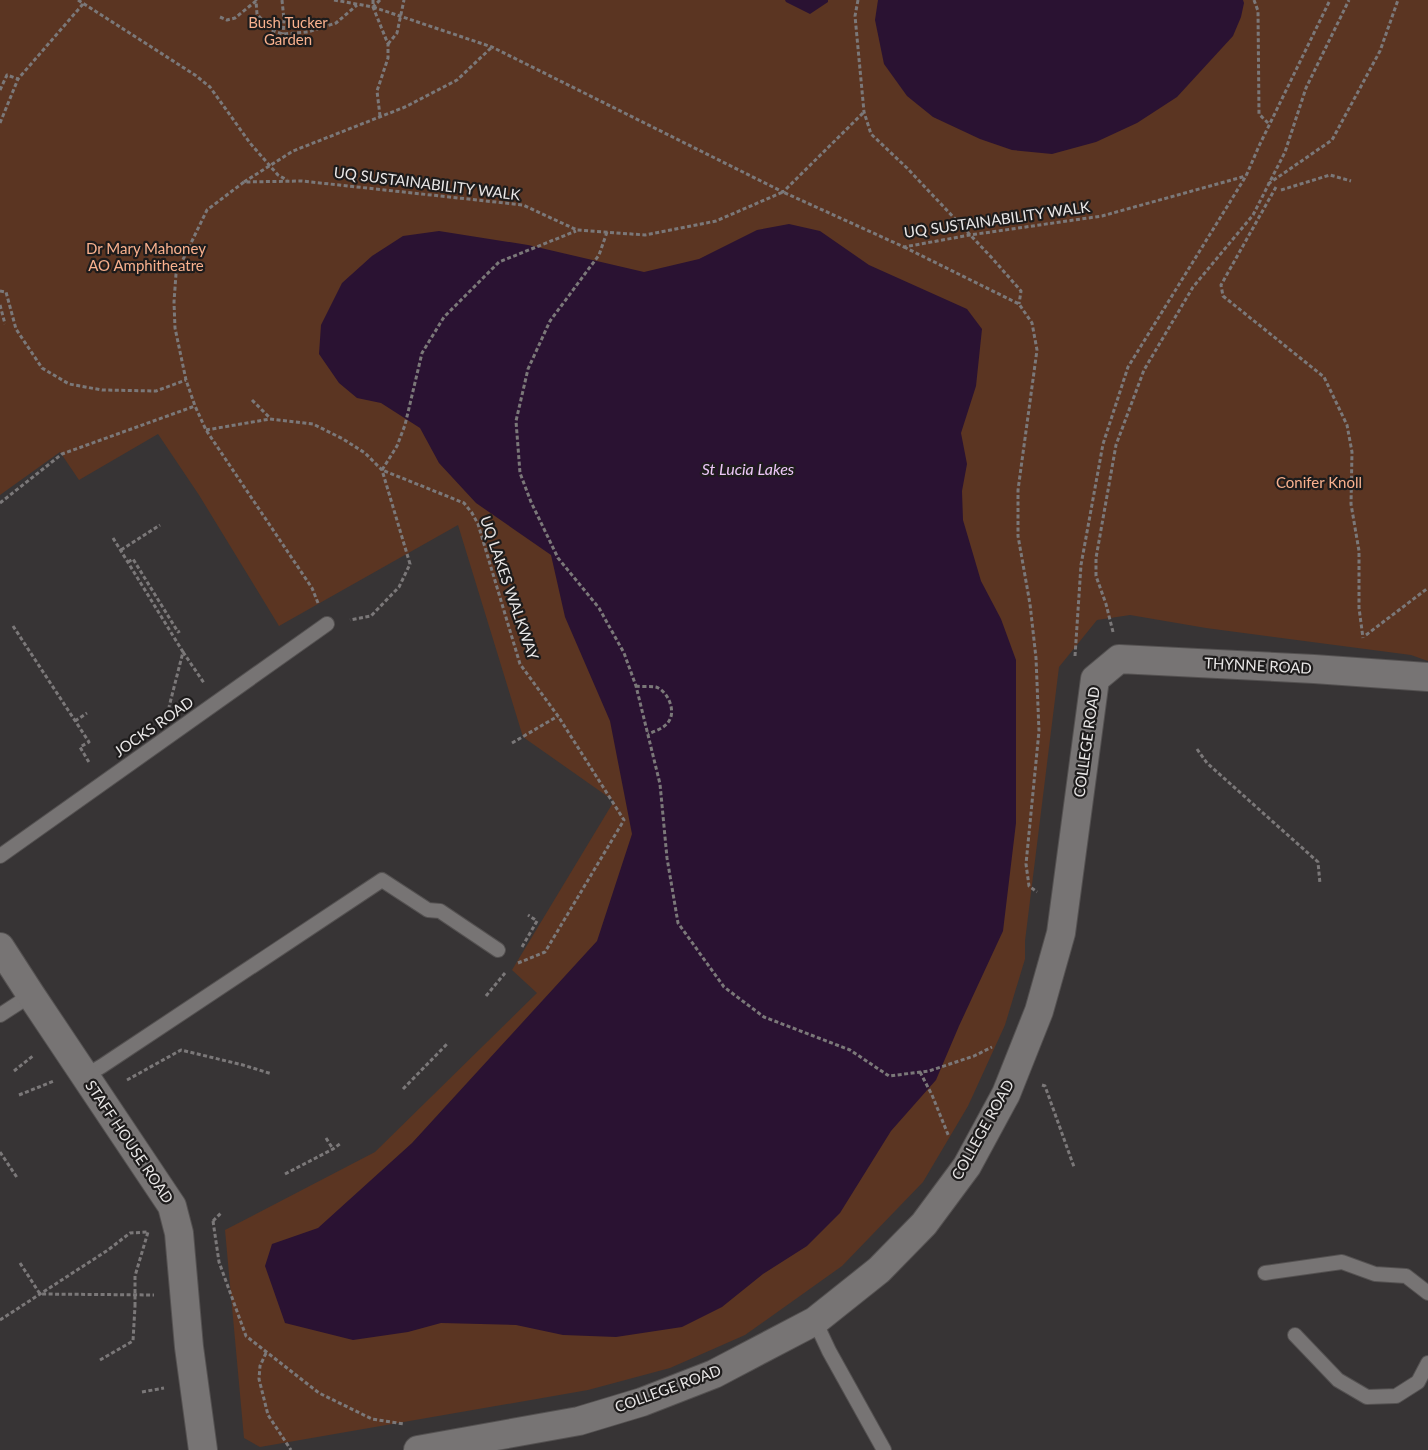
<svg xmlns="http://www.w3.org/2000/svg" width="1428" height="1450" font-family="Lato,sans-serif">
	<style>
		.green { fill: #5b3522 }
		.water { fill: #2a1232 }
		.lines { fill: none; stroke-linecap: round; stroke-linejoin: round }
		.lane-casing { stroke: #545151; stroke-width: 16 }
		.street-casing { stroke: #545151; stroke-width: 30 }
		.path { stroke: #7b7879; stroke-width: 3; stroke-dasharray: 4 2.5; stroke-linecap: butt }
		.lane { stroke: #777474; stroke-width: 14 }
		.street { stroke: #777474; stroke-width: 28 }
		.path-bridge { stroke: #7b7879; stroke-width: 3; stroke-dasharray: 4 2.5; stroke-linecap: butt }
		.labels { text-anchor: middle; stroke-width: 4.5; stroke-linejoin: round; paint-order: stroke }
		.park-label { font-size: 15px; fill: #f9b18e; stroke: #1e1c1c }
		.street-label { font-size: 15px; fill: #e9e7e7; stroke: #1e1c1c }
		.water-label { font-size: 16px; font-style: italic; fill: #ecc6f7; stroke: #1e1c1c }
	</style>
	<rect width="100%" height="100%" fill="#373435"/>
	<polygon class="green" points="0,0 1428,0 1428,661 1411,655 1206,628 1130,615 1097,620 1059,667 1025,941 1025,959 1005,1025 968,1106 923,1182 842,1266 745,1335 670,1368 588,1390 260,1447 244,1438 225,1230 375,1152 537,993 512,970 614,801 523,737 458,525 279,626 199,495 158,434 79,480 60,452 0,495"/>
	<g class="water">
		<polygon points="785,0 828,0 828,2 810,14 786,2"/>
		<polygon points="878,0 1243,0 1244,3 1241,17 1233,36 1177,97 1137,123 1096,142 1052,154 1012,150 980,139 933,117 907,96 884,64 875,20"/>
		<polygon points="789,224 820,231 869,265 967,309 982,329 976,386 961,433 967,464 962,491 963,520 981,581 1001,619 1016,660 1016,823 1003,931 959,1026 936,1080 891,1131 840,1213 807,1246 763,1274 722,1307 682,1327 616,1337 563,1335 516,1325 441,1323 408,1332 353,1340 285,1323 265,1266 272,1244 318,1228 412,1143 597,941 632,834 610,721 565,617 551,555 476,503 439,463 420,428 381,403 357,398 339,383 319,354 321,325 342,283 372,256 403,236 439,231 528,245 644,272 699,259 757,230"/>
	</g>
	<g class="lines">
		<g class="lane-casing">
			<g id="lane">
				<polyline points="0,856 327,624"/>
				<polyline points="0,1015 31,995"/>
				<polyline points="85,1076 102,1066 382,880 428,910 440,911 498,950"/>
				<polyline points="1265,1273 1342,1262 1375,1274 1406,1276 1428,1293"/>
				<polyline points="815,1321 829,1351 884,1450"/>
				<polyline points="1295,1335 1338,1380 1367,1397 1396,1396 1418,1382 1428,1363"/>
			</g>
		</g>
		<g class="street-casing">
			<g id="street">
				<polyline points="0,947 31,995 172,1206 179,1233 189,1347 203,1450"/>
				<polyline points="418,1450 579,1421 642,1402 714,1374 815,1321 879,1270 924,1224 967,1166 1006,1094 1039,1011 1061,933 1095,679 1119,659 1314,669 1428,677"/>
			</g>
		</g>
		<g class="path">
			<polyline points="78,0 195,75 210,87 250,143 270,166 278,175 287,180"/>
			<polyline points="282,0 284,20 283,34"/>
			<polyline points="334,0 373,7 380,0"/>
			<polyline points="373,0 373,7 388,44 388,58 377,91 380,116"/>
			<polyline points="858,0 855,16 864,112 871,134 907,168 992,258 1021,291 1019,304"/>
			<polyline points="1254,0 1258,11 1259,114 1269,124"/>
			<polyline points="373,7 492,47 783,192 864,112"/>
			<polyline points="220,17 227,20 235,18 256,1 257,14 271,30 283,34 308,32 336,23 357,5"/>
			<polyline points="388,44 397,33 404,0"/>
			<polyline points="0,90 7,75 18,79 83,4"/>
			<polyline points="0,123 18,79"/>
			<polyline points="244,182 293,151 405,107 457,80 492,47"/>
			<polyline points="1268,184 1332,140 1380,51 1398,0"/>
			<polyline points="1276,187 1221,285 1223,296 1324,377 1347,425 1352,452 1351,504 1359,551 1359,608 1363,638"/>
			<polyline points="1281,190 1330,175 1351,181"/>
			<polyline points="607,232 599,255 550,321 528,369 516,421 520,473 531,502 558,558 599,608 624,653 636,686 660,784 667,858 678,923 724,987 764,1017 850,1050 889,1076 929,1071 974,1056 992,1047"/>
			<polyline points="904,247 1019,304 1032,323 1037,350 1018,490 1018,536 1030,604 1036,658 1039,731 1026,864 1029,886 1037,892"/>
			<polyline points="0,291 6,292 16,329 42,368 69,384 102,390 156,391 186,380"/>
			<polyline points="0,305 5,324"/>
			<polyline points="252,400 270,418"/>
			<polyline points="206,430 270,419 313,424 343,439 365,453 382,470 410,564 399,587 371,616 350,620"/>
			<polyline points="0,503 62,454 195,406"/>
			<polyline points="113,538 183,652 169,707"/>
			<polyline points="121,550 160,525"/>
			<polyline points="128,562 133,559 178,632 180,631"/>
			<polyline points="318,603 312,588 206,430 195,406 186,380 175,328 174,302 176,274 207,210 244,182 302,181 523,205 577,230 645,235 716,221 783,192 904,247 970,235 1102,216 1246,176"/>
			<polyline points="13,626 89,742 80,747 90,764"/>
			<polyline points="1113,632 1106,604 1096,576 1096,558 1116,445 1144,370 1193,287 1253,215 1285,152 1306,88 1349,0"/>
			<polyline points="1366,635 1428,588"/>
			<polyline points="183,652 204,683"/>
			<polyline points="1075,656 1081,565 1103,444 1128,367 1246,176 1259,146 1330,0"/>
			<path d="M636,686C642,687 651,686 656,687C668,691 676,711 669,721C665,728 655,731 648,734"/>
			<polyline points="75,721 87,713"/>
			<polyline points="512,743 558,716"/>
			<polyline points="1197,749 1207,763 1318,862 1320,884"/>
			<polyline points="522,947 537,921 528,915"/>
			<polyline points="518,963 545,952 624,820 558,716 520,664 478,524 472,513 464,503 382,470 397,446 405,425 422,353 444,317 499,262 576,231"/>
			<polyline points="486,996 505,973"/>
			<polyline points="14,1071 34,1055"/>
			<polyline points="920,1072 932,1095 949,1137"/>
			<polyline points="127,1080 181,1050 243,1065 272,1074"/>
			<polyline points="1042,1085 1045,1086 1074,1167"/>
			<polyline points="403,1089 447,1044"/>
			<polyline points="19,1095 54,1081"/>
			<polyline points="326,1138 333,1149"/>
			<polyline points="0,1152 18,1179"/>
			<polyline points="285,1174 333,1149 341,1143"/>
			<polyline points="213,1221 219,1262 246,1336 319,1393 372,1419 404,1424"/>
			<polyline points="213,1221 221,1213"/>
			<polyline points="20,1263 40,1294 154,1295"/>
			<polyline points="0,1320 108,1250 130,1233 148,1232"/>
			<polyline points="266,1353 260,1366 259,1379 268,1415 291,1450"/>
			<polyline points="100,1360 133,1341 135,1306"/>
			<polyline points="142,1392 164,1388"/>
		</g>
		<use href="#lane" class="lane"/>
		<use href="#street" class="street"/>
		<polyline class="path-bridge" points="135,1306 135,1276 148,1232"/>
	</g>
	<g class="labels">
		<g class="park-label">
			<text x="288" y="28">Bush Tucker<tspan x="288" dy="17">Garden</tspan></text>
			<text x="146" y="254">Dr Mary Mahoney<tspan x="146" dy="17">AO Amphitheatre</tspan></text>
			<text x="1319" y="488">Conifer Knoll</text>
		</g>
		<g class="street-label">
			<text transform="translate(427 184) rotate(7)" y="5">UQ SUSTAINABILITY WALK</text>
			<text transform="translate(997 220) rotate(-8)" y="5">UQ SUSTAINABILITY WALK</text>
			<text transform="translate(509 588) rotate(71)" y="5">UQ LAKES WALKWAY</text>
			<text transform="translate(1258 666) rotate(3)" y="5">THYNNE ROAD</text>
			<text transform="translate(154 727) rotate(-35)" y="5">JOCKS ROAD</text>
			<text transform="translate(1087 742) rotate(-82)" y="5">COLLEGE ROAD</text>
			<text transform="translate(983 1130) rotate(-61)" y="5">COLLEGE ROAD</text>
			<text transform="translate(129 1142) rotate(56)" y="5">STAFF HOUSE ROAD</text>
			<text transform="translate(668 1389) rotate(-20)" y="5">COLLEGE ROAD</text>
		</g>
		<g class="water-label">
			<text x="748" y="475">St Lucia Lakes</text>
		</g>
	</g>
</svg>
